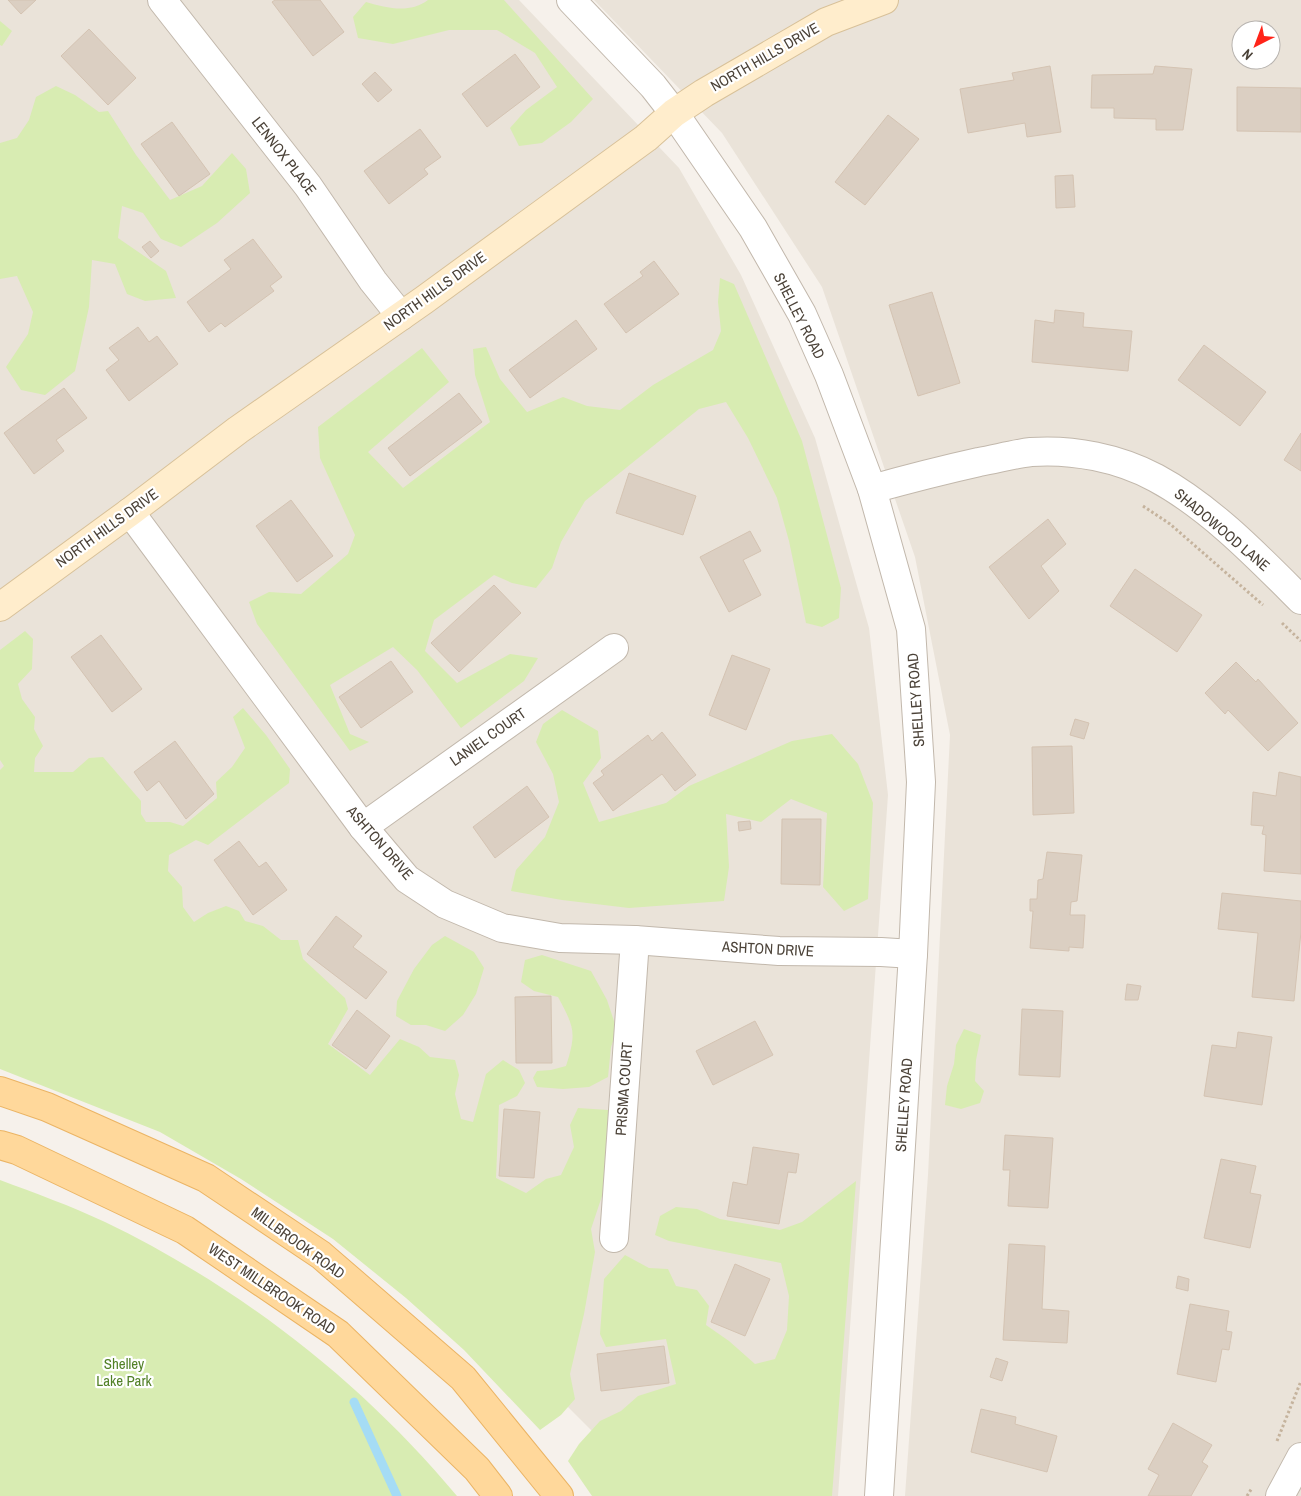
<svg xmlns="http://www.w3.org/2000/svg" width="1301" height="1496" font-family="'Archivo Narrow',sans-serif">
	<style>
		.residential { fill: #eae3d9; fill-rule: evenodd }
		.green { fill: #d8ecb2 }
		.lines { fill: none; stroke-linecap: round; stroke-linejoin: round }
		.stream { stroke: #a5dcf5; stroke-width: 9 }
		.building { fill: #dbcfc2; stroke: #d4c3b2 }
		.minor-casing { stroke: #c2b8ac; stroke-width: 30 }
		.tertiary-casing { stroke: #c2b8ac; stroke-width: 30 }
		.secondary-casing { stroke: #d8c199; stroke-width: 30 }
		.primary-casing { stroke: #ebb464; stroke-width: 30 }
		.path { stroke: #c5b39d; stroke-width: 3; stroke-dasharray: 2.5 2.5; stroke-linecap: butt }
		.minor { stroke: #fff; stroke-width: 28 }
		.tertiary { stroke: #fff; stroke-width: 28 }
		.secondary { stroke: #ffedcc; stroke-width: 28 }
		.primary { stroke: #ffd89b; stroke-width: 28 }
		.labels { text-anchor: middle; stroke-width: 4.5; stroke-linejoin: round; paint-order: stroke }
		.street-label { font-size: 15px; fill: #4b4238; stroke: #fff }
		.park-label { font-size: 15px; fill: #528127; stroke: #fff }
	</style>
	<rect width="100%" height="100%" fill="#f6f1eb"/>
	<g class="residential">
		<polygon points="0,0 519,0 679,168 741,275 815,438 869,628 888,795 838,1496 657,1496 496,1335 206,1094 0,909"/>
		<path d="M594,0H1301V1496H905L928,1175L950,735L915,557L822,287L722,133ZM1241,30H1271V60H1241Z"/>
	</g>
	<g class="green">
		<path d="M428,0H504L593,99L571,122L542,143L519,146L510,128L526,110L557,87L535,53L497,30H449L393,44L358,38L353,17L366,2C387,8 409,14 428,0Z"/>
		<polygon points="0,21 12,31 2,46 0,45"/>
		<polygon points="56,86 75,95 99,112 108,111 136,155 170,200 202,186 232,153 246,169 250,193 217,223 181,247 161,239 143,213 122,206 118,238 166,271 176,298 145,301 127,294 115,264 92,260 89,307 75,371 45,395 21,390 6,367 28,334 33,312 17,276 0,279 0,143 17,138 29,120 36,97"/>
		<polygon points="720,278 734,284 802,441 841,588 839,618 822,627 806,623 789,541 777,498 748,438 726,402 699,409 585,501 561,542 552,568 536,588 512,583 494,575 434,620 425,651 457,683 510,654 538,658 524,681 461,728 417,670 393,647 330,685 350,734 369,742 350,751 257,624 249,602 269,592 301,594 348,554 355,535 320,458 318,427 422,348 449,382 368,452 403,488 490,422 475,375 473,349 486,347 500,379 527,412 563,397 587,406 620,410 653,385 713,350 721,331 718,302"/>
		<polygon points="25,631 33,639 32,669 18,684 22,699 35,717 34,729 43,746 35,758 34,772 73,772 89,758 103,757 141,801 141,814 146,822 170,822 183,826 217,798 216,782 232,767 245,748 233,717 243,708 266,735 290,769 289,783 208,845 196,840 169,855 168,871 182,887 183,907 194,922 208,913 226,906 239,911 245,921 263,926 281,940 298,940 303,959 345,998 348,1009 328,1044 370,1075 400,1039 419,1047 430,1057 455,1060 459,1075 455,1094 461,1119 473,1122 486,1074 503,1060 519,1070 525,1083 517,1096 499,1105 496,1178 526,1193 546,1179 561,1175 574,1147 570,1125 578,1108 608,1110 611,1125 610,1172 591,1229 595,1252 584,1314 570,1374 575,1399 561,1415 540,1430 464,1350 406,1298 333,1239 241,1179 160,1132 0,1069 0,770 4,766 0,760 0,650"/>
		<polygon points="562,710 598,731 601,758 583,783 599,822 666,803 689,786 792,741 832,734 858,764 873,803 868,899 844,911 823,887 827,813 791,799 761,822 726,814 729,867 724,901 629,908 562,900 511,891 516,870 545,837 559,802 553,774 536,742 543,724"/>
		<polygon points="445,936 474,952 484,968 476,994 463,1015 445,1031 426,1025 411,1025 396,1016 397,1001 414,969 432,945"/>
		<path d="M542,955L591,971L607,1000L617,1030L611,1047L608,1077L589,1087L563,1089L537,1087L533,1078L537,1071L551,1070L566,1066C577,1032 574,1027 558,997L534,991L521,982L525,960Z"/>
		<polygon points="964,1029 981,1035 976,1060 975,1081 984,1091 980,1103 961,1109 945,1105 947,1086 954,1064 956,1045"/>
		<path d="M0,1180C35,1193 71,1206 105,1222C240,1287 362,1382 457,1496H0Z"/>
		<polygon points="856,1181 832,1496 592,1496 568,1461 579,1444 600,1421 621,1411 638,1396 676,1384 666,1339 606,1347 600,1334 604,1279 625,1255 649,1268 668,1269 676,1286 697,1290 709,1306 706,1325 729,1341 755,1364 775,1359 787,1330 789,1296 781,1263 669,1241 655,1235 660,1216 676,1207 697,1209 720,1219 780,1230 802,1222"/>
	</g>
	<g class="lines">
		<polyline class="stream" points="354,1402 397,1496"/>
	</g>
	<g class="building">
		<polygon points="8,0 36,0 21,14"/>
		<polygon points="275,0 320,0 344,32 313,56 272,2"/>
		<polygon points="89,29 136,78 108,105 61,56"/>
		<polygon points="515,54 540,87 487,127 462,94"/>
		<polygon points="1050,66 1061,132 1027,137 1025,123 968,133 960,89 1014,80 1012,73"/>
		<polygon points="1155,66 1192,69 1183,130 1156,130 1156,119 1114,118 1114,108 1091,108 1092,75 1153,74"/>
		<polygon points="375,72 392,90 378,102 362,84"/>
		<polygon points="1237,87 1301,88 1301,132 1237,131"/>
		<polygon points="888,115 919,139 865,205 835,182"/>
		<polygon points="172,122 210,174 179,196 141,144"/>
		<polygon points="420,129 441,157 424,169 428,174 389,204 364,171"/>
		<polygon points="1073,175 1075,207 1056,208 1055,176"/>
		<polygon points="253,239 282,277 270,286 274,291 225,327 221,323 209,332 187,302 231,269 224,260"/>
		<polygon points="150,241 159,251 151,258 142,247"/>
		<polygon points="654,261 679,294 626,333 604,304 643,276 640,272"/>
		<polygon points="932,292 960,383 918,396 889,305"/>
		<polygon points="1055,310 1084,313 1083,327 1132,331 1128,371 1032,362 1035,320 1054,323"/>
		<polygon points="576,320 597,349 530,398 509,370"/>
		<polygon points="138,327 149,342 157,336 178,364 129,401 106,370 119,360 109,348"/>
		<polygon points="1204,345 1266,392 1240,426 1178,380"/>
		<polygon points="64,388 87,418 56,440 64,451 34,474 4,433"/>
		<polygon points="459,393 482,422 410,476 388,448"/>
		<polygon points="1301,433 1301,471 1284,460"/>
		<polygon points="629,473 696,496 683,535 616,513"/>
		<polygon points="291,500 333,556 297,582 256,526"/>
		<polygon points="1048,519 1066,544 1041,566 1059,591 1029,619 989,567"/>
		<polygon points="750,531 761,551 743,560 761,595 729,612 700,557"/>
		<polygon points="1135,569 1202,615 1177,652 1110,606"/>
		<polygon points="494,585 521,613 459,672 431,643"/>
		<polygon points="101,635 142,689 112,712 71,657"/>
		<polygon points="732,655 770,669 746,730 709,715"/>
		<polygon points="391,661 413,692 361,728 339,697"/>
		<polygon points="1236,662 1256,682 1258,679 1298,723 1268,751 1228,710 1225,714 1205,693"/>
		<polygon points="1075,719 1089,723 1084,739 1070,735"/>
		<polygon points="662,732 696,775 675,791 662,774 613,811 593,783 604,775 601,771 648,735 652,741"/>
		<polygon points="175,741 214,794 186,819 159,781 147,791 134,772"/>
		<polygon points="1072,746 1074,813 1033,815 1032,747"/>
		<polygon points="1279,772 1301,777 1301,874 1264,871 1266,835 1262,834 1264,826 1251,825 1253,792 1276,796"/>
		<polygon points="527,786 549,817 495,858 473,827"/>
		<polygon points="782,819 821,819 820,885 781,884"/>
		<polygon points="750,821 751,829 739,831 738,822"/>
		<polygon points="239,841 259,867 266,862 287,890 253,915 214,860"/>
		<polygon points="1047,852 1082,855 1077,901 1071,902 1070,915 1085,915 1083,948 1069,947 1069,951 1030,948 1033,911 1030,911 1030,899 1037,899 1038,880 1043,879"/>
		<polygon points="1222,893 1301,901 1301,932 1294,1001 1252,997 1258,933 1218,929"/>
		<polygon points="336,916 362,936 353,947 387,972 366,999 307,954"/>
		<polygon points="1127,984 1141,986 1138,1000 1125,1000"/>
		<polygon points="551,996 552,1063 516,1063 515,997"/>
		<polygon points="1022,1009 1063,1011 1060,1077 1019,1075"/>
		<polygon points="357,1010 390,1036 366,1069 332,1045"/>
		<polygon points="755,1021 773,1055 713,1085 696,1051"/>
		<polygon points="1238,1032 1272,1037 1262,1105 1204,1096 1212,1045 1236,1048"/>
		<polygon points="504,1109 540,1112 534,1178 499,1176"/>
		<polygon points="1005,1135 1053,1138 1048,1208 1008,1206 1010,1170 1003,1170"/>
		<polygon points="753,1147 799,1154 796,1173 788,1172 779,1224 727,1216 733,1182 747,1185"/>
		<polygon points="1221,1159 1256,1166 1250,1193 1261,1195 1250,1248 1204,1238"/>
		<polygon points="1009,1244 1045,1246 1042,1309 1069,1311 1067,1343 1003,1340"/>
		<polygon points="735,1264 770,1279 745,1336 711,1322"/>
		<polygon points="1178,1276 1189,1279 1188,1291 1176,1288"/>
		<polygon points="1190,1304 1229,1311 1226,1331 1232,1332 1229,1350 1222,1349 1216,1382 1177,1374"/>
		<polygon points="664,1346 669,1383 601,1391 597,1354"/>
		<polygon points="996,1358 1008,1362 1002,1381 990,1377"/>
		<polygon points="981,1409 1016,1417 1015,1424 1057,1436 1047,1472 971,1452"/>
		<polygon points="1173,1423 1212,1445 1202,1462 1208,1466 1191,1496 1148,1496 1159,1475 1148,1469"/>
	</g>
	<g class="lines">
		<g class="minor-casing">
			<g id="minor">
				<polyline points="162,0 308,186 373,281 401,316"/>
				<polyline points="674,113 753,228 802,314 829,375 872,489 911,629 921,782 913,954 879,1496"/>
				<path d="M872,489C908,479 943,470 979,462C996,459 1014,454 1031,452C1073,449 1119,458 1156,478C1210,507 1258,557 1301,600"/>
				<polyline points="130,512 363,827 407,879 445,904 502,928 560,938 635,940 779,951 881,952 913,954"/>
				<polyline points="363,827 614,648"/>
				<polyline points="614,1238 635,940"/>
				<polyline points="1280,1496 1301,1457"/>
			</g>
		</g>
		<g class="tertiary-casing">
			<polyline id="tertiary" points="571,0 653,86 674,113"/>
		</g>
		<g class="secondary-casing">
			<polyline id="secondary" points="0,607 130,512 238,430 424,300 646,138 674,113 704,93 826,22 884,0"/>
		</g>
		<g class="primary-casing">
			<g id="primary">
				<polyline points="0,1091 47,1107 206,1178 321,1255 463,1378 559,1496"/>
				<polyline points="0,1145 17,1150 185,1230 338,1334 477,1469 498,1496"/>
			</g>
		</g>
		<g class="path">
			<polyline points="1143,506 1170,524 1263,605"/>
			<polyline points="1282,623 1301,641"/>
			<polyline points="1277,1441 1301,1381"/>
			<polyline points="1247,1496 1252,1488"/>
		</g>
		<use href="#minor" class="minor"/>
		<use href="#tertiary" class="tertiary"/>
		<use href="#secondary" class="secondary"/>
		<use href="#primary" class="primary"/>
	</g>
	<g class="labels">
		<g class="street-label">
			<text transform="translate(765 57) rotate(-30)" y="5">NORTH HILLS DRIVE</text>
			<text transform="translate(284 156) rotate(52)" y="5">LENNOX PLACE</text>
			<text transform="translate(435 291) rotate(-36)" y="5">NORTH HILLS DRIVE</text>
			<text transform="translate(799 316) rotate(63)" y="5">SHELLEY ROAD</text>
			<text transform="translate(107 528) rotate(-36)" y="5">NORTH HILLS DRIVE</text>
			<text transform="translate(1222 530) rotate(40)" y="5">SHADOWOOD LANE</text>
			<text transform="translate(916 700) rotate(-94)" y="5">SHELLEY ROAD</text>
			<text transform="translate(488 737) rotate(-35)" y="5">LANIEL COURT</text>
			<text transform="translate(380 843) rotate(49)" y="5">ASHTON DRIVE</text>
			<text transform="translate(768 949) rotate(3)" y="5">ASHTON DRIVE</text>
			<text transform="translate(624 1089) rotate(-86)" y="5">PRISMA COURT</text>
			<text transform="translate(904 1105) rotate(-86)" y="5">SHELLEY ROAD</text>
			<text transform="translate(298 1243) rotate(36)" y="5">MILLBROOK ROAD</text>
			<text transform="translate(272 1289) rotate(34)" y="5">WEST MILLBROOK ROAD</text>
		</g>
		<g class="park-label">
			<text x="124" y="1369">Shelley<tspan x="124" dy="17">Lake Park</tspan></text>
		</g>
	</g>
	<g transform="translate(1256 45) rotate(222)"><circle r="24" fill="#ffffff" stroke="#b7b3af"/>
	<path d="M0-4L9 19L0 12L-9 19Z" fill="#ff2419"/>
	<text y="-8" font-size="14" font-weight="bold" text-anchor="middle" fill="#4b4238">N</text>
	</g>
</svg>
